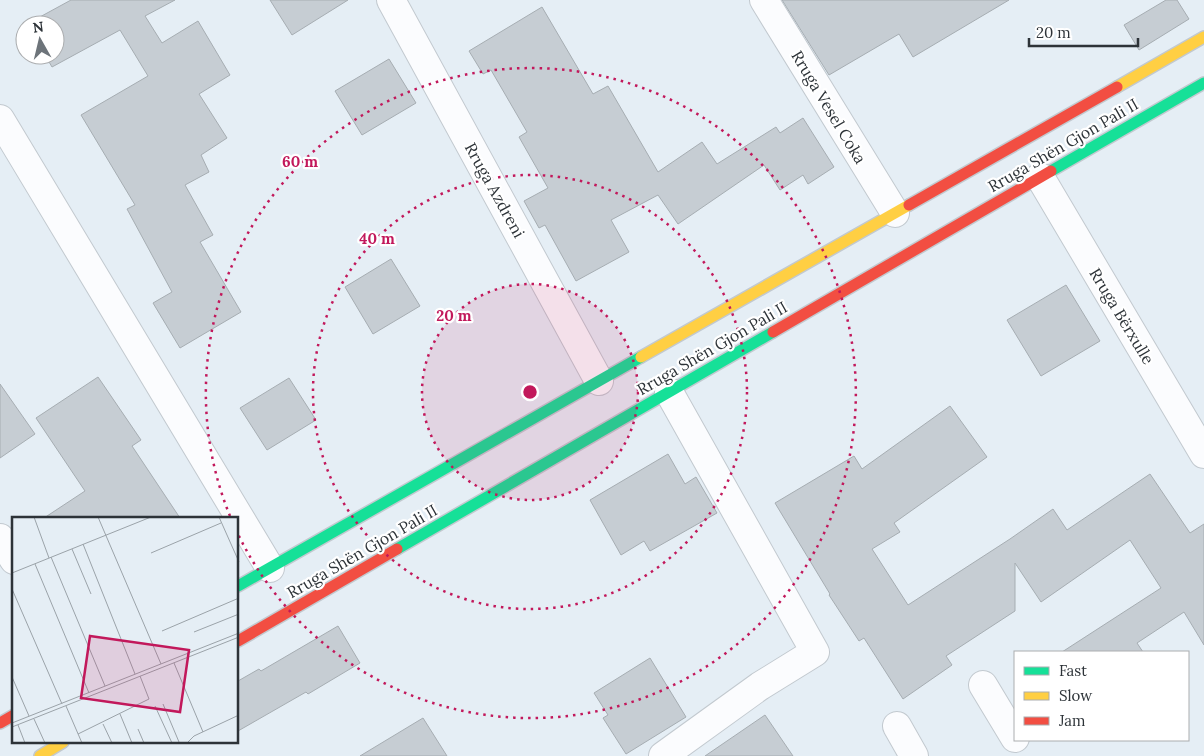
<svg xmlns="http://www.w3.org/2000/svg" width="1204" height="756" font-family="Lora,serif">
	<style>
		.building { fill: #c6cdd3; stroke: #a6adb2 }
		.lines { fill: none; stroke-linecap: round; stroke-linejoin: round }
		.street-casing { stroke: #c2c9cf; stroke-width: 30 }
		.fast-casing { stroke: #c2c9cf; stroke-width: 14 }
		.slow-casing { stroke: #c2c9cf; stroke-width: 14 }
		.jam-casing { stroke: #c2c9cf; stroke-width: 14 }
		.street { stroke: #fbfcfe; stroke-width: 28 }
		.fast { stroke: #16e098; stroke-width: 11 }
		.slow { stroke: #ffcf43; stroke-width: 11 }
		.jam { stroke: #f24e42; stroke-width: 11 }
		.ring { fill: none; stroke: #c2185b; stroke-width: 2.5; stroke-dasharray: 2.5 5 }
		.labels { text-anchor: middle; stroke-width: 4.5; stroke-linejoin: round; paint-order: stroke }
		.street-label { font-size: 16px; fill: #2d3338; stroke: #fff }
		.inset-road { fill: none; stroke: #9ba3a9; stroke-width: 1 }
		.view { fill: #c2185b; fill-opacity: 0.15; stroke: #c2185b; stroke-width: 2.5 }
		.inset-edge { fill: none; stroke: #2d3338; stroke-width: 2.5 }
		.centre { fill: #c2185b; stroke: #fff; stroke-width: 2.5 }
		.ring-label { font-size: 15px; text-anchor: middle; font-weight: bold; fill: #c2185b; stroke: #fff; stroke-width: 4.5; stroke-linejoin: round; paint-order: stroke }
	</style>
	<rect width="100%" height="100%" fill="#e5eef5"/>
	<g class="building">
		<polygon points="71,0 175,0 145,16 162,43 198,21 230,75 199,94 227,138 201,155 209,172 185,185 213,235 200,242 241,312 180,348 153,303 172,292 127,209 135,205 81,115 148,76 120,30 52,67 45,55 55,55 55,25 27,24"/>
		<polygon points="270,0 348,0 292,35"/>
		<polygon points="782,0 1009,0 913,57 899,34 829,75"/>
		<polygon points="1166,0 1177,0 1189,19 1139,50 1124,25"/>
		<polygon points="542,7 593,94 608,86 658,172 702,142 717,164 776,127 780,133 803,118 834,167 808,184 803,175 780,190 764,165 678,224 658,195 611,220 629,252 576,281 545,225 539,228 524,201 548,188 519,137 527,132 491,70 483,74 469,51"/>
		<polygon points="389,59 416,103 362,135 335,91"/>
		<polygon points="391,259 420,306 373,334 345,287"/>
		<polygon points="1066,285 1100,341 1041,376 1007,320"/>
		<polygon points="98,377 141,440 132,446 180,518 44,518 85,491 36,418"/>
		<polygon points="289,378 316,420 267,450 240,408"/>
		<polygon points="0,384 35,434 0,458"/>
		<polygon points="950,406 987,457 894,523 900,532 872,549 908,605 1010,539 1053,509 1067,530 1150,474 1190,533 1204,524 1204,645 1184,612 1137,643 1143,652 1062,652 1161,588 1130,540 1041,602 1015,563 1015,611 946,656 952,665 903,699 864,638 859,641 829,595 830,594 775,503 854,456 862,469"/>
		<polygon points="668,454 685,484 696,477 717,513 650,551 644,541 621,555 590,500"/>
		<polygon points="338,626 360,663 308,694 306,692 238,731 238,681 259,669 261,671"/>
		<polygon points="650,658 686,717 626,754 603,718 608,715 594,693"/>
		<polygon points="765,715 793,756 705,756"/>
		<polygon points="423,718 447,756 360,756"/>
	</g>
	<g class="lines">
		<g class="street-casing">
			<g id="street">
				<polyline points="391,0 599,381"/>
				<polyline points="764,0 895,213"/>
				<polyline points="0,119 270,568"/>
				<polyline points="1040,177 1204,454"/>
				<polyline points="0,538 14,560"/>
				<polyline points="983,685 1015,738"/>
				<polyline points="897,726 914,756"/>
				<polyline points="663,756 760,686 815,652 669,392"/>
			</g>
		</g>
		<g class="fast-casing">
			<g id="fast">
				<polyline points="1051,171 1204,83"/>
				<polyline points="397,549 773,332"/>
				<polyline points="238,586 641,357"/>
			</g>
		</g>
		<g class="slow-casing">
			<g id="slow">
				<polyline points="1117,87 1204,37"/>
				<polyline points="641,357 909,205"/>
				<polyline points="40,756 63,742"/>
			</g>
		</g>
		<g class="jam-casing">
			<g id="jam">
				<polyline points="909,205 1117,87"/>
				<polyline points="773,332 1051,171"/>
				<polyline points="238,641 397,549"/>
				<polyline points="0,723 14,715"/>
			</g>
		</g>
		<use href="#street" class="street"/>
		<use href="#fast" class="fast"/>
		<use href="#slow" class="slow"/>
		<use href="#jam" class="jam"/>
	</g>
	<circle cx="530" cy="392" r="108" fill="#c2185b" fill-opacity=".12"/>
	<g class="ring">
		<circle cx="530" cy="392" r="108"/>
		<circle cx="530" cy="392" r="217"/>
		<path d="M230 516A325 325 0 1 1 238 534"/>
	</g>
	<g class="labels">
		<g class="street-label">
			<text transform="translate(829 107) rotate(59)" y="6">Rruga Vesel Coka</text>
			<text transform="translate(1063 145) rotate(-30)" y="6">Rruga Shën Gjon Pali II</text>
			<text transform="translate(495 190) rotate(61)" y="6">Rruga Azdreni</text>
			<text transform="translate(1122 316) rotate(59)" y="6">Rruga Bërxulle</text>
			<text transform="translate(712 348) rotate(-30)" y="6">Rruga Shën Gjon Pali II</text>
			<text transform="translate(362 551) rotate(-30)" y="6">Rruga Shën Gjon Pali II</text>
		</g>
	</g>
	<g transform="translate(12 517)">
		<rect width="226" height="226" fill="#e5eef5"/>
		<path class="inset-road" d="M22,0L37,41M86,0L149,147M207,0L227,45M71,27L123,157M60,32L79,77M139,36L209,6M39,40L93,169M23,47L77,176M0,56L139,0M0,72L50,187M150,114L227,81M182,115L227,97M162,146L191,215M0,160L17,199M151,187L167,225M54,189L70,226M143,189L160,226M108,197L120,226M22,202L33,226M0,206L227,116M91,207L100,226M6,208L13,226M0,210L227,120M126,212L132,226M66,217L137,182L128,159M175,226L182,219L227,198"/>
		<path class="view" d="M78,119L177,133L168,195L69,181Z"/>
		<rect width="226" height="226" class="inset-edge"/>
	</g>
	<circle cx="530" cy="392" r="8" class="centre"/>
	<g class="ring-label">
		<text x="300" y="167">60 m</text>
		<text x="377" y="244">40 m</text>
		<text x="454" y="321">20 m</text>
	</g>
	<rect x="1014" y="651" width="175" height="90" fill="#ffffff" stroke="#abadaf"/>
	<rect x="1024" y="667" width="25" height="8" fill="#16e098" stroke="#abadaf"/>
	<text x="1059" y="676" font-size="15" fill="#2d3338">Fast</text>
	<rect x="1024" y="692" width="25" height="8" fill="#ffcf43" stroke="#abadaf"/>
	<text x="1059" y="701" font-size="15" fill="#2d3338">Slow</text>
	<rect x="1024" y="717" width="25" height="8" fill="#f24e42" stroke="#abadaf"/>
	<text x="1059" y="726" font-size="15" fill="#2d3338">Jam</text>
	<g transform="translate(40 40) rotate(352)"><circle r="24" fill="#ffffff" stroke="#abadaf"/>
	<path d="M0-4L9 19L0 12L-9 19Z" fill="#6d747a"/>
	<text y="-8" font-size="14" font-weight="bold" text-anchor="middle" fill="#2d3338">N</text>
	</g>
	<path d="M1029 38v8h109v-8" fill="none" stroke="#2d3338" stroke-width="2.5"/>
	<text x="1036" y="38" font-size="15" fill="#2d3338" stroke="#ffffff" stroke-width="4" paint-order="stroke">20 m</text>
</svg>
